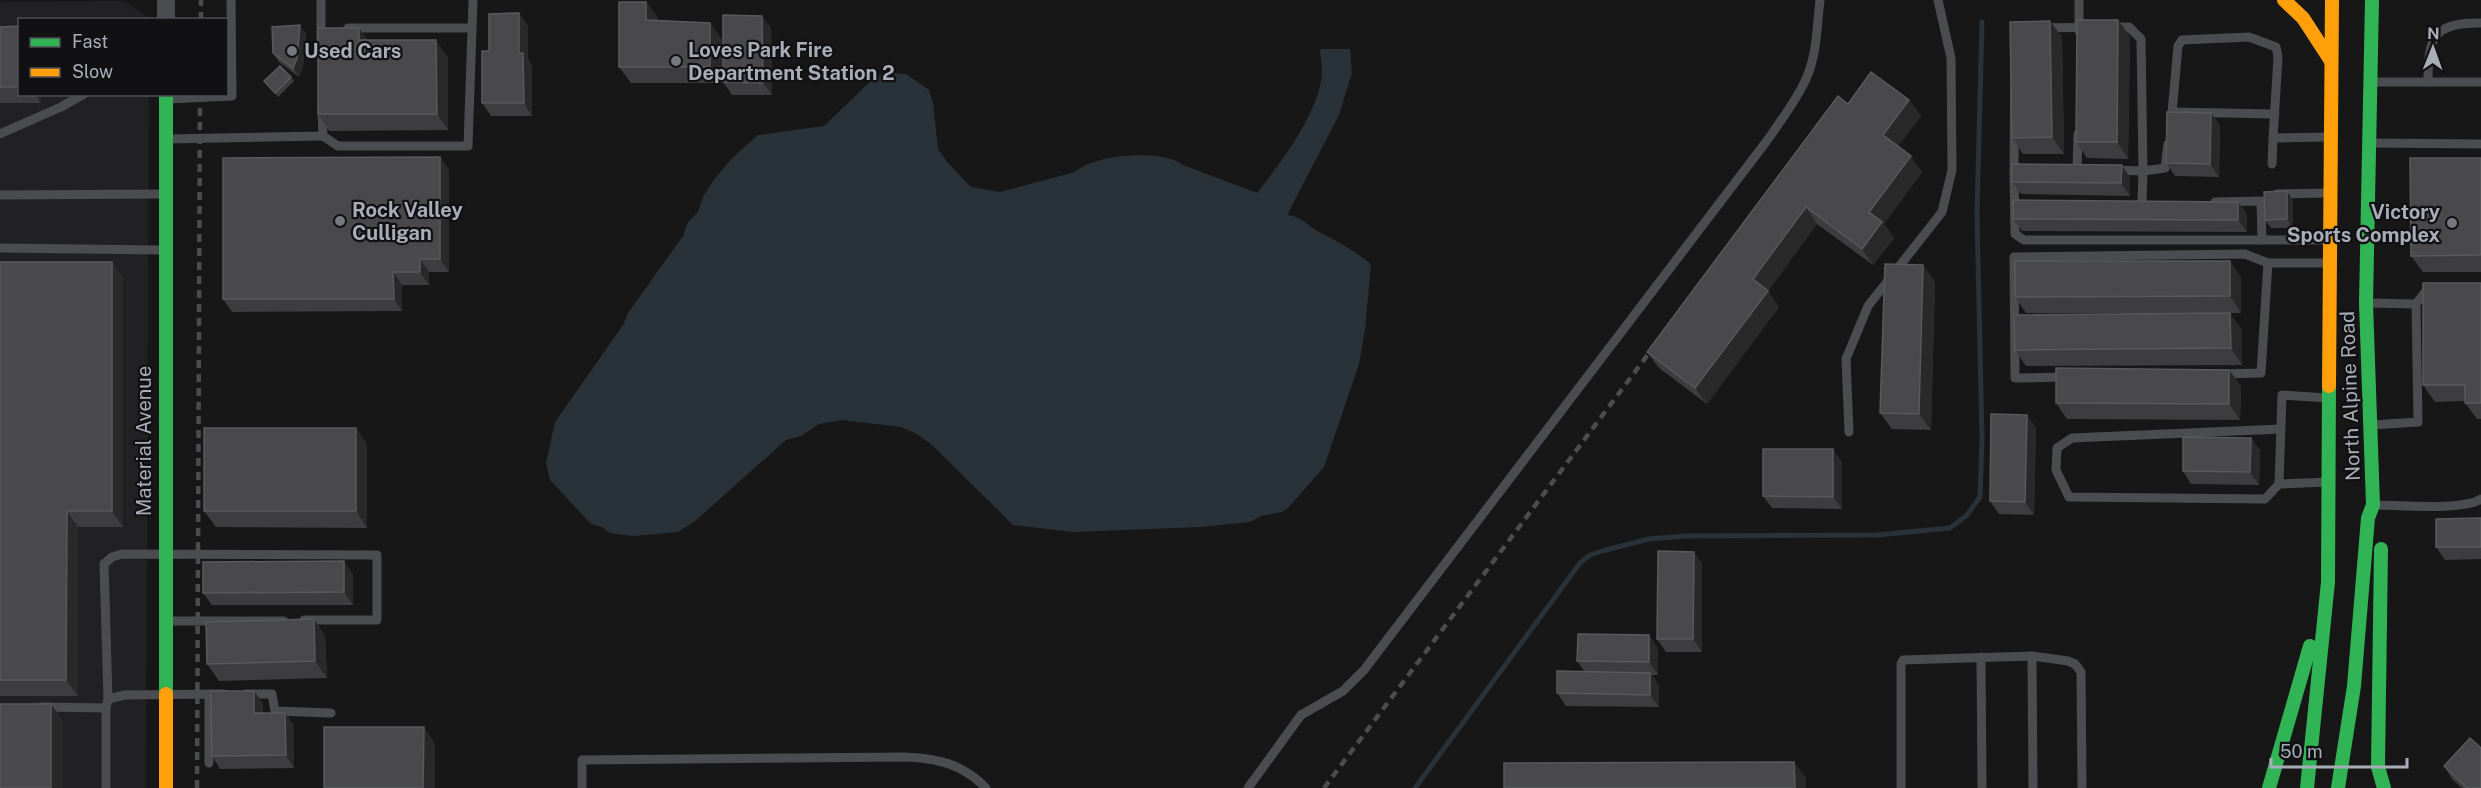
<svg xmlns="http://www.w3.org/2000/svg" width="2481" height="788" font-family="'Public Sans',sans-serif">
	<style>
		.built { fill: #212123 }
		.water { fill: #2a3239 }
		.lines { fill: none; stroke-linecap: round; stroke-linejoin: round }
		.stream { stroke: #2a3239; stroke-width: 5 }
		.lane { stroke: #4b4c50; stroke-width: 9 }
		.street { stroke: #4b4c50; stroke-width: 18 }
		.fast { stroke: #30b455; stroke-width: 14 }
		.slow { stroke: #ff9f0a; stroke-width: 14 }
		.rail { stroke: #4b4c4f; stroke-width: 4.5; stroke-dasharray: 8 6; stroke-linecap: butt }
		.wall { fill: #3d3d3f }
		.shaded-wall { fill: #29292a }
		.building { fill: #49494c; stroke: #58595d; stroke-width: 1.5 }
		.poi-dot { fill: #757880; stroke: #111113; stroke-width: 2 }
		.labels { text-anchor: middle; stroke-width: 4.5; stroke-linejoin: round; paint-order: stroke }
		.poi-label { font-size: 20px; font-weight: bold; fill: #a8adb8; stroke: #111113; text-anchor: start }
		.street-label { font-size: 20px; fill: #a8adb8; stroke: #111113 }
	</style>
	<rect width="100%" height="100%" fill="#171717"/>
	<polygon class="built" points="124,1 146,16 147,19 20,20 20,94 149,95 146,788 0,788 0,2"/>
	<path class="water" d="M1320,49H1350L1352,73L1339,115L1287,215C1303,217 1306,225 1319,232C1338,241 1354,251 1371,264L1365,330L1359,364L1324,467L1288,508L1282,512L1261,516L1250,522L1201,527L1073,532L1013,525L932,445L917,434L901,427L842,420L819,424L801,436L786,440L694,522L678,532L633,536L610,533L602,527L591,524L550,480L546,463L555,422L623,325L628,313L683,236L688,222L698,212L703,197L713,181L732,158L758,135L824,126L875,77L892,73L906,74L929,90L933,103L938,149L948,163L971,187L1000,192L1075,172C1095,154 1162,149 1183,165L1257,193C1281,162 1320,112 1322,72C1322,64 1320,56 1320,49Z"/>
	<g class="lines">
		<polyline class="stream" points="1415,788 1580,563 1590,555 1602,551 1649,539 1685,536 1877,535 1950,528 1967,515 1980,497 1982,439 1977,213 1982,22"/>
		<g class="lane">
			<polyline points="321,0 321,39"/>
			<polygon points="2129,27 2141,39 2143,171 2077,169 2014,171 2015,37 2021,28"/>
			<polyline points="348,28 472,28"/>
			<polyline points="2079,31 2079,0"/>
			<polyline points="2374,82 2481,82"/>
			<path d="M2428,82C2428,39 2432,22 2481,23"/>
			<polyline points="168,99 232,96 231,0"/>
			<polyline points="2172,112 2275,114"/>
			<polyline points="2171,124 2178,46 2182,40 2249,37 2276,47 2278,57 2273,138 2328,137"/>
			<polyline points="0,134 61,107 84,94"/>
			<polyline points="323,136 338,146 468,146 473,0"/>
			<polyline points="168,139 323,136 322,110"/>
			<polyline points="2370,143 2481,144"/>
			<polyline points="2272,164 2273,138"/>
			<polyline points="2077,169 2078,134"/>
			<polyline points="2014,173 2015,234 2024,240 2329,240"/>
			<polyline points="2277,194 2329,193"/>
			<polyline points="0,195 164,194"/>
			<polyline points="2142,202 2143,171 2165,168 2168,144"/>
			<polyline points="2215,202 2261,201 2262,240"/>
			<polyline points="0,248 163,250"/>
			<polyline points="2369,303 2416,304 2429,287"/>
			<polyline points="2221,374 2261,373 2268,263 2329,263"/>
			<polyline points="2067,377 2015,378 2014,257 2245,254 2268,263"/>
			<polyline points="2327,398 2282,395 2279,484 2328,482"/>
			<polyline points="2372,425 2418,422 2416,304"/>
			<polyline points="1849,432 1846,359 1868,306 1942,212 1952,170 1951,58 1938,0"/>
			<polyline points="2279,484 2265,499 2069,497 2056,470 2057,448 2072,438 2281,429"/>
			<path d="M2375,505C2399,505 2463,511 2481,499"/>
			<polyline points="169,621 284,621"/>
			<polyline points="2032,656 2033,788"/>
			<polyline points="1981,657 1982,788"/>
			<polyline points="209,694 209,763"/>
			<polyline points="246,694 272,694 275,711 331,713"/>
			<polyline points="108,699 104,564 112,557 122,554 377,555 377,620 304,620"/>
			<polyline points="41,707 106,708"/>
			<polyline points="106,788 106,708 108,699 125,695 223,694"/>
			<path d="M582,788V760L904,757C937,758 963,764 986,788"/>
			<path d="M1248,788L1301,715L1343,691L1364,670L1766,142C1780,122 1796,101 1806,79C1817,55 1817,25 1820,0"/>
			<polyline points="1901,788 1901,664 1903,660 2032,656 2068,661 2075,664 2081,672 2082,788"/>
		</g>
		<polyline class="street" points="166,0 166,20"/>
		<g class="fast">
			<polyline points="166,94 166,694"/>
			<polyline points="2381,549 2378,767 2384,788"/>
			<polyline points="2269,788 2310,646"/>
			<polyline points="2307,788 2328,582 2329,386"/>
			<polyline points="2338,788 2354,686 2368,518 2373,505 2366,303 2372,0"/>
		</g>
		<g class="slow">
			<polyline points="2284,0 2303,18 2331,61"/>
			<polyline points="2329,386 2332,0"/>
			<polyline points="166,694 166,788"/>
		</g>
		<g class="rail">
			<polyline points="201,20 201,0"/>
			<polyline points="197,788 200,94"/>
			<polyline points="1324,788 1658,341"/>
		</g>
	</g>
	<g class="wall">
		<polygon points="646,2 658,18 658,20 710,23 722,40 721,83 631,83 619,67"/>
		<polygon points="2118,20 2130,37 2128,159 2087,158 2076,142"/>
		<polygon points="20,26 20,94 41,94 41,103 0,103 0,27"/>
		<polygon points="528,26 528,59 532,66 532,116 491,116 482,103 489,51"/>
		<polygon points="771,28 772,95 732,95 723,82"/>
		<polygon points="306,34 303,66 299,77 279,62 273,53"/>
		<polygon points="2062,37 2064,154 2023,154 2012,138"/>
		<polygon points="368,40 448,57 448,130 329,131 318,114"/>
		<polygon points="291,77 294,81 278,97 264,81"/>
		<polygon points="1909,100 1921,116 1898,146 1922,172 1884,224 1894,238 1873,265 1817,224 1768,291 1779,307 1707,404 1659,368 1647,352"/>
		<polygon points="2211,113 2220,126 2219,177 2175,176 2166,163"/>
		<polygon points="440,157 449,170 449,272 429,272 429,285 402,285 402,311 232,312 223,299"/>
		<polygon points="2481,158 2481,272 2423,272 2411,256"/>
		<polygon points="2130,178 2130,196 2021,194 2012,182"/>
		<polygon points="2293,200 2293,228 2271,228 2265,220"/>
		<polygon points="2238,202 2247,214 2247,232 2022,231 2013,219"/>
		<polygon points="0,262 112,262 123,278 123,527 78,527 78,696 0,696"/>
		<polygon points="1923,265 1935,282 1931,430 1892,429 1880,413"/>
		<polygon points="2241,277 2241,313 2026,313 2015,297"/>
		<polygon points="2481,283 2481,419 2477,419 2465,403 2465,401 2435,402 2423,385"/>
		<polygon points="2242,330 2242,365 2026,366 2015,350"/>
		<polygon points="2229,370 2241,386 2240,420 2067,419 2056,403"/>
		<polygon points="2036,428 2034,515 1999,514 1990,501"/>
		<polygon points="2251,438 2260,451 2259,485 2191,484 2183,471"/>
		<polygon points="367,444 367,528 216,527 204,511"/>
		<polygon points="1842,462 1842,509 1772,508 1763,496"/>
		<polygon points="2481,518 2481,559 2445,560 2436,547"/>
		<polygon points="1694,552 1702,564 1702,652 1666,652 1657,639"/>
		<polygon points="353,574 353,605 212,605 203,593"/>
		<polygon points="314,619 325,636 327,678 219,681 207,664"/>
		<polygon points="1658,648 1658,675 1652,675 1659,686 1659,707 1566,706 1557,693 1585,672 1577,661"/>
		<polygon points="263,703 263,713 285,713 294,726 294,768 220,769 212,756"/>
		<polygon points="2444,766 2481,788 2462,788 2452,779"/>
	</g>
	<g class="shaded-wall">
		<polygon points="646,2 658,18 658,36 646,20"/>
		<polygon points="519,13 528,26 528,59 532,66 532,116 524,103 519,53"/>
		<polygon points="762,16 771,28 772,95 763,83"/>
		<polygon points="2118,20 2130,37 2128,159 2117,142"/>
		<polygon points="2050,21 2062,37 2064,154 2052,137"/>
		<polygon points="710,23 722,40 721,83 710,67"/>
		<polygon points="300,25 306,34 303,66 299,77 293,68"/>
		<polygon points="359,28 371,44 359,40"/>
		<polygon points="436,40 448,57 448,130 437,114"/>
		<polygon points="35,94 41,94 41,103"/>
		<polygon points="1909,100 1921,116 1894,152 1883,135"/>
		<polygon points="2211,113 2220,126 2219,177 2210,164"/>
		<polygon points="1911,156 1922,172 1884,224 1894,238 1873,265 1862,249 1869,212"/>
		<polygon points="440,157 449,170 449,272 440,259"/>
		<polygon points="2122,165 2130,178 2130,196 2121,183"/>
		<polygon points="2287,191 2293,200 2293,228 2287,219"/>
		<polygon points="2238,202 2247,214 2247,232 2238,220"/>
		<polygon points="1806,207 1817,224 1764,296 1753,279"/>
		<polygon points="420,259 429,272 429,285 420,272"/>
		<polygon points="2230,261 2241,277 2241,313 2230,296"/>
		<polygon points="112,262 123,278 123,527 112,511"/>
		<polygon points="1923,265 1935,282 1931,430 1919,414"/>
		<polygon points="393,272 402,285 402,311 394,299"/>
		<polygon points="1768,291 1779,307 1707,404 1695,388"/>
		<polygon points="2230,313 2242,330 2242,365 2231,348"/>
		<polygon points="2229,370 2241,386 2240,420 2229,404"/>
		<polygon points="2027,415 2036,428 2034,515 2025,502"/>
		<polygon points="356,428 367,444 367,528 356,511"/>
		<polygon points="2251,438 2260,451 2259,485 2250,472"/>
		<polygon points="1833,449 1842,462 1842,509 1833,497"/>
		<polygon points="67,511 78,527 78,696 66,680"/>
		<polygon points="1694,552 1702,564 1702,652 1693,639"/>
		<polygon points="344,561 353,574 353,605 344,592"/>
		<polygon points="314,619 325,636 327,678 315,661"/>
		<polygon points="1649,635 1658,648 1658,675 1649,662"/>
		<polygon points="1650,673 1659,686 1659,707 1650,695"/>
		<polygon points="254,691 263,703 263,726 254,713"/>
		<polygon points="51,704 63,721 63,788 51,788"/>
		<polygon points="285,713 294,726 294,768 286,755"/>
		<polygon points="424,727 435,744 435,788 423,788"/>
		<polygon points="1794,762 1806,778 1806,788 1795,788"/>
	</g>
	<g class="building">
		<polygon points="619,2 646,2 646,20 710,23 710,67 619,67"/>
		<polygon points="519,13 519,53 523,53 524,103 482,103 482,51 489,51 489,14"/>
		<polygon points="723,15 762,16 763,83 723,82"/>
		<polygon points="2077,20 2118,20 2117,142 2076,142"/>
		<polygon points="2050,21 2052,137 2012,138 2010,22"/>
		<polygon points="300,25 297,58 293,68 273,53 272,27"/>
		<polygon points="20,26 20,87 0,87 0,27"/>
		<polygon points="318,28 359,28 359,40 436,40 437,114 318,114"/>
		<polygon points="280,66 291,77 275,93 264,81"/>
		<polygon points="1871,72 1909,100 1883,135 1911,156 1869,212 1882,222 1862,249 1806,207 1753,279 1768,291 1695,388 1647,352 1838,96 1848,104"/>
		<polygon points="2167,112 2211,113 2210,164 2166,163"/>
		<polygon points="440,157 440,259 420,259 420,272 393,272 394,299 223,299 223,158"/>
		<polygon points="2410,158 2481,158 2481,255 2411,256"/>
		<polygon points="2012,164 2122,165 2121,183 2012,182"/>
		<polygon points="2287,191 2287,219 2265,220 2264,192"/>
		<polygon points="2013,200 2238,202 2238,220 2013,219"/>
		<polygon points="2015,261 2230,261 2230,296 2015,297"/>
		<polygon points="0,262 112,262 112,511 67,511 66,680 0,680"/>
		<polygon points="1885,264 1923,265 1919,414 1880,413"/>
		<polygon points="2423,283 2481,283 2481,403 2465,403 2465,385 2423,385"/>
		<polygon points="2230,313 2231,348 2015,350 2014,315"/>
		<polygon points="2056,368 2229,370 2229,404 2056,403"/>
		<polygon points="1991,414 2027,415 2025,502 1990,501"/>
		<rect x="204" y="428" width="152" height="83"/>
		<polygon points="2183,437 2251,438 2250,472 2183,471"/>
		<polygon points="1763,449 1833,449 1833,497 1763,496"/>
		<polygon points="2481,518 2481,547 2436,547 2436,519"/>
		<polygon points="1658,551 1694,552 1693,639 1657,639"/>
		<polygon points="344,561 344,592 203,593 203,562"/>
		<polygon points="314,619 315,661 207,664 206,622"/>
		<polygon points="1578,634 1649,635 1649,662 1577,661"/>
		<polygon points="1557,671 1650,673 1650,695 1557,693"/>
		<polygon points="211,691 254,691 254,713 285,713 286,755 212,756"/>
		<rect x="0" y="704" width="51" height="84"/>
		<polygon points="324,727 424,727 423,788 324,788"/>
		<polygon points="2470,738 2481,748 2481,788 2467,788 2444,766"/>
		<polygon points="1794,762 1795,788 1504,788 1504,763"/>
	</g>
	<g class="poi-dot">
		<circle cx="292" cy="51" r="6"/>
		<circle cx="676" cy="61" r="6"/>
		<circle cx="340" cy="221" r="6"/>
		<circle cx="2452" cy="223" r="6"/>
	</g>
	<g class="labels">
		<g class="poi-label">
			<text x="688" y="57">Loves Park Fire<tspan x="688" dy="23">Department Station 2</tspan></text>
			<text x="304" y="58">Used Cars</text>
			<text x="352" y="217">Rock Valley<tspan x="352" dy="23">Culligan</tspan></text>
			<text x="2440" y="219" text-anchor="end">Victory<tspan x="2440" dy="23">Sports Complex</tspan></text>
		</g>
		<g class="street-label">
			<text transform="translate(2350 396) rotate(-92)" y="7">North Alpine Road</text>
			<text transform="translate(144 441) rotate(-90)" y="7">Material Avenue</text>
		</g>
	</g>
	<rect x="18" y="18" width="210" height="78" fill="#111113" stroke="#4d4f55" stroke-width="1.5"/>
	<rect x="30" y="38" width="30" height="9" fill="#30b455" stroke="#4d4f55" stroke-width="1.5"/>
	<text x="72" y="48" font-size="18" fill="#a8adb8">Fast</text>
	<rect x="30" y="68" width="30" height="9" fill="#ff9f0a" stroke="#4d4f55" stroke-width="1.5"/>
	<text x="72" y="78" font-size="18" fill="#a8adb8">Slow</text>
	<g transform="translate(2433 48) rotate(1)" stroke="#111113" stroke-width="4.5" paint-order="stroke">
	<path d="M0-4.5L10 22L0 15L-10 22Z" fill="#a8adb8"/>
	<text y="-9" font-size="16" font-weight="bold" text-anchor="middle" fill="#a8adb8">N</text>
	</g>
	<path d="M2271 758v9h136v-9" fill="none" stroke="#a8adb8" stroke-width="3"/>
	<text x="2280" y="758" font-size="18" fill="#a8adb8" stroke="#111113" stroke-width="4.5" paint-order="stroke">50 m</text>
</svg>
